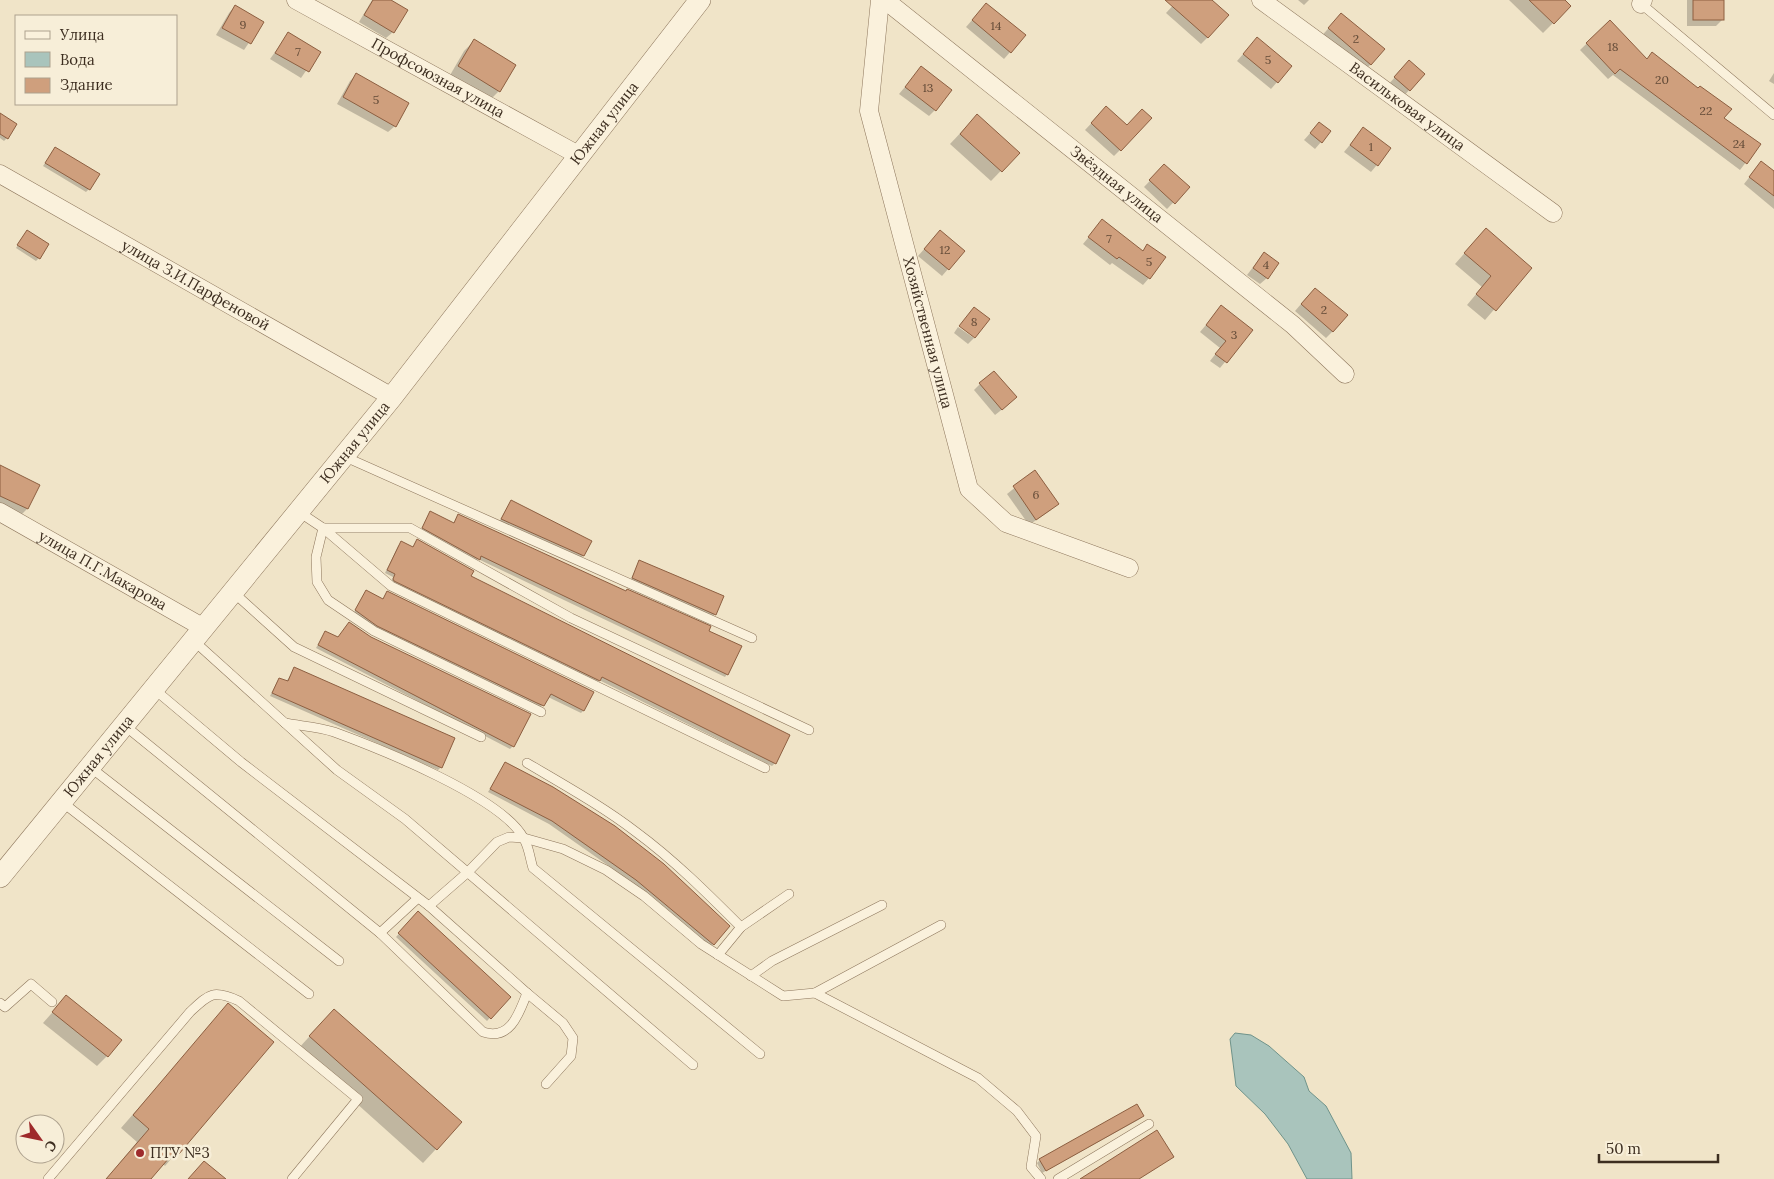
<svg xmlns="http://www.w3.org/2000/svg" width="1774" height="1179" font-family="Lora,serif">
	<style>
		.water { fill: #a9c4bc; stroke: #6f938a }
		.shadow { fill: #0003 }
		.building { fill: #cf9f7d; stroke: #8d5f41 }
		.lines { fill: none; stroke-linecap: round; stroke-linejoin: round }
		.service-casing { stroke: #8d765c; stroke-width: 10 }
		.minor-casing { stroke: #8d765c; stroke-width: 19 }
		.tertiary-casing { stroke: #8d765c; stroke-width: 22 }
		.service { stroke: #faf1dc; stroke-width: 9 }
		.minor { stroke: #faf1dc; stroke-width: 18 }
		.tertiary { stroke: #faf1dc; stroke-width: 21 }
		.poi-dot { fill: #9e2a2b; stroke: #f7eed8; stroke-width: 2 }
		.labels { text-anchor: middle; stroke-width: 5; stroke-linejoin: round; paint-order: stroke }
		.number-label { font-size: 12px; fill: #624a37 }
		.street-label { font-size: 15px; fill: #3d2e20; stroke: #f7eed8 }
		.poi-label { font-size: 15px; fill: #3d2e20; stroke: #f7eed8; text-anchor: start }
	</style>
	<rect width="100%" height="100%" fill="#f0e4c8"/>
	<polygon class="water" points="1235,1033 1251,1035 1269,1046 1304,1077 1309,1091 1326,1106 1351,1153 1352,1179 1307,1179 1288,1144 1265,1114 1236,1086 1230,1039"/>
	<g class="shadow">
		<polygon points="372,0 389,0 393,32 386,38 359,22"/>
		<polygon points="1178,0 1211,0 1208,37 1201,44 1166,13"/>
		<polygon points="1298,0 1309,0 1304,5"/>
		<polygon points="1509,0 1563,0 1570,6 1543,33"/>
		<polygon points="1687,0 1723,0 1722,20 1716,26 1687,26"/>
		<polygon points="235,6 263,22 244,50 216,35 229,13"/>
		<polygon points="980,11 1024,36 1004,59 966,27"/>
		<polygon points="1341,14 1371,64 1361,74 1319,39"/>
		<polygon points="1610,21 1646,60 1652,54 1722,119 1759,145 1740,170 1613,75 1608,79 1580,50"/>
		<polygon points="288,34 319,52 301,78 270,59"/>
		<polygon points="474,41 499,91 489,101 449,77 464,51"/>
		<polygon points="1251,45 1291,66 1271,89 1237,61"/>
		<polygon points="921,68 935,110 929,116 899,94"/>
		<polygon points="1403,68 1423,74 1403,97 1388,85"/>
		<polygon points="1774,73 1774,84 1769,81"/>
		<polygon points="356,75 395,126 388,132 337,104 350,81"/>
		<polygon points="1100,114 1127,127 1120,150 1114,156 1085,130"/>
		<polygon points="0,115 7,138 4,141 0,138"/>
		<polygon points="967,126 1018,153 991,181 950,144"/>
		<polygon points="1363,129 1390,149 1371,172 1344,152"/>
		<polygon points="1313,130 1321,142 1315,149 1304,140"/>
		<polygon points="55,148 89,189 86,192 43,166"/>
		<polygon points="1164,166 1188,187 1167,209 1144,187"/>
		<polygon points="1755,170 1774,173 1774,209 1744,184"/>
		<polygon points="1102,221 1142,252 1147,246 1149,278 1143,285 1112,263 1110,265 1083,244"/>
		<polygon points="27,231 39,258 36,261 16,248"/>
		<polygon points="934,238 948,269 942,276 918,256"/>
		<polygon points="1476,240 1530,268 1485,320 1467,305 1482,287 1455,264"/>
		<polygon points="1264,253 1267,278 1260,284 1247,275"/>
		<polygon points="1308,296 1333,331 1326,338 1295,311"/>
		<polygon points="1221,307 1251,330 1220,368 1210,361 1220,348 1200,332"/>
		<polygon points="958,327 974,338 968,344 954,333"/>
		<polygon points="980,384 1009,404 995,415 974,390"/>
		<polygon points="0,467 39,486 27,509 22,514 0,503"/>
		<polygon points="1035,472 1051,510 1029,525 1007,494"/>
		<polygon points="511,501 590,541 583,556 580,559 499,522"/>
		<polygon points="430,513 453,524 458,515 707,631 727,674 725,677 478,559 476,562 420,531"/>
		<polygon points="417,540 470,577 775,763 772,766 599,680 596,683 391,583 393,577 385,573 398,546 401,543 412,548"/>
		<polygon points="639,562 715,614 712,617 630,581"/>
		<polygon points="366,591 382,600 387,592 583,711 581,713 548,697 540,708 374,628 353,614"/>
		<polygon points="325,632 513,746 510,749 316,648"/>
		<polygon points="294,669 441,767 438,770 270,696 277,682 280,679 286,682"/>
		<polygon points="505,764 713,944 710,947 633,883 549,824 488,792"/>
		<polygon points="418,913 509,997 487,1021 396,937"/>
		<polygon points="66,997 107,1056 97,1066 43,1023"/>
		<polygon points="217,1018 272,1042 165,1166 163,1164 149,1179 106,1179 137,1142 121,1128"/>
		<polygon points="321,1024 436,1149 423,1163 297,1050"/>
		<polygon points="1137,1106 1142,1116 1140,1119 1042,1173 1037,1163 1040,1160"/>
	</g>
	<g class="building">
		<polygon points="373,0 391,0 408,10 394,33 364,15"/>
		<polygon points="1165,0 1212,0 1229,15 1208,38"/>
		<polygon points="1529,0 1565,0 1571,6 1554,24"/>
		<rect x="1693" y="0" width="31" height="20"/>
		<polygon points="986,3 1026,35 1011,53 972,20"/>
		<polygon points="235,5 264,22 251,44 222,28"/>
		<polygon points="1341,13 1385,49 1371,65 1328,28"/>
		<polygon points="1610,20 1647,59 1652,52 1698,88 1700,86 1732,109 1724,118 1761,144 1747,164 1620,69 1615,74 1586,43"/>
		<polygon points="288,32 321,52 309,72 275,53"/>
		<polygon points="1257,37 1292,66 1278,83 1243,54"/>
		<polygon points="474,39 516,65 500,92 458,66"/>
		<polygon points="1409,60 1425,74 1410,91 1394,77"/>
		<polygon points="921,66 952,90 936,111 905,87"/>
		<polygon points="356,73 409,103 396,127 343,97"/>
		<polygon points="1106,106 1127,125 1142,109 1152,118 1121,151 1091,123"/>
		<polygon points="0,113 17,124 8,139 0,134"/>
		<polygon points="977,114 1020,153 1002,172 960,134"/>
		<polygon points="1319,122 1331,131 1322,143 1310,133"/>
		<polygon points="1363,127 1391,148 1378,166 1350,145"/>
		<polygon points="55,147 100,174 90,190 45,163"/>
		<polygon points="1761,161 1774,171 1774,196 1749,177"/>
		<polygon points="1164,164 1190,187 1175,204 1149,180"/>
		<polygon points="1102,219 1143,251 1147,244 1166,257 1150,279 1119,257 1117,259 1088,237"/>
		<polygon points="1486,228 1532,268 1496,311 1476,294 1491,276 1464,253"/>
		<polygon points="27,230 49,244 40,259 17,245"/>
		<polygon points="940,230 965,251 949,270 924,249"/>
		<polygon points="1264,252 1279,263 1268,279 1253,268"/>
		<polygon points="1315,288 1348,315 1333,332 1301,304"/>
		<polygon points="1221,305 1253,330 1227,363 1215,354 1226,341 1206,325"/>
		<polygon points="974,307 990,319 975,338 959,326"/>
		<polygon points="994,371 1017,397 1002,410 979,383"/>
		<polygon points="0,465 40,485 28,509 0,496"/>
		<polygon points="1035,470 1059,504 1036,520 1013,486"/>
		<polygon points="511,500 592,541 584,556 501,519"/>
		<polygon points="430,511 454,523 458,514 626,591 627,589 711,626 709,631 742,646 728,675 481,556 480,560 422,528"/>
		<polygon points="417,539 474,571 471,576 790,735 776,764 602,677 600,681 394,581 393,579 395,574 387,570 401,541 413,547"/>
		<polygon points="639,560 724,596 716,615 632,578"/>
		<polygon points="366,590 383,599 387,591 594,692 584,711 551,694 544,706 537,703 377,626 355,610"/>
		<polygon points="349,622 371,637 531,714 514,747 318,645 325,631 338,637"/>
		<polygon points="294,667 455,738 442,768 272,693 279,678 288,681"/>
		<polygon points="505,762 553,787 615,826 664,864 730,926 714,945 636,880 552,821 490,789"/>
		<polygon points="418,911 511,997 491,1019 398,933"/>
		<polygon points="66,995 122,1040 108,1057 52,1012"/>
		<polygon points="228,1003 274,1042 179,1154 175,1151 151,1179 106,1179 149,1129 133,1115"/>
		<polygon points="334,1009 462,1122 437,1150 309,1036"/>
		<polygon points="1137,1104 1144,1116 1046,1171 1039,1159"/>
		<polygon points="1157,1130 1174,1157 1139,1179 1080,1179"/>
		<polygon points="204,1161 226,1179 188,1179"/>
	</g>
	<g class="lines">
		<g class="service-casing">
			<g id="service">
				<polyline points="1639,2 1774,115"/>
				<polyline points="343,456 752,638"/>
				<polyline points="299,512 323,528 391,586 765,768"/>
				<polyline points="233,592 294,647 481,737"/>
				<polyline points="194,641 337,770 405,819 693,1065"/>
				<polyline points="154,689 241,762 429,906 527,993 563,1023 573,1038 571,1056 546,1084"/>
				<polyline points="541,712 374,631 328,600 317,582 316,557 323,528 410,528 571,618 809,730"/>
				<path d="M285,723C301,726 319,727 334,732C378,748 504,798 524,839C529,847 530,859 533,868L760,1054"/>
				<polyline points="124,725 380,933 418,898"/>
				<path d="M527,763C564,785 602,806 636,832C674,860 708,894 741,927"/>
				<polyline points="90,767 339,961"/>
				<polyline points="62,802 309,994"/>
				<polyline points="429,906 468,872 497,842 509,837 524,838 563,849 606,870 644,896 701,944 783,996 815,993 978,1078 1017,1111 1036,1136 1031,1167 1041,1179"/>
				<path d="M380,933L483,1032C510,1041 519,1014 527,993"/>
				<polyline points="718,955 741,927 789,894"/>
				<polyline points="751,976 772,961 882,905"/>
				<polyline points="815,993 941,925"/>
				<polyline points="0,1003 5,1007 31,984 52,1002"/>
				<path d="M48,1179L190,1012C209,994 213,989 239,1001L358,1099L292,1179"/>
				<polyline points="1058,1179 1149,1124"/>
			</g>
		</g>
		<g class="minor-casing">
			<g id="minor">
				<path id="s1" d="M296,0L580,156"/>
				<path id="s2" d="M880,0L869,111L969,489L1006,523L1129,568"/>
				<path id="s3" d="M885,0L1293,325L1345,374"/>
				<path id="s4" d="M1261,0L1553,213"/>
				<polyline points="1641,4 1643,0"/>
				<path id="s5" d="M0,174L392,397"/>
				<path id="s6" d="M0,512L204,628"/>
			</g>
		</g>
		<g class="tertiary-casing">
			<g id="tertiary">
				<path id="s7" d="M0,877L392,397L700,0"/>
			</g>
		</g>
		<use href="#service" class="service"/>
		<use href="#minor" class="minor"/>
		<use href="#tertiary" class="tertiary"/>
	</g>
	<circle class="poi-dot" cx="140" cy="1153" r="5"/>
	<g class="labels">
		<g class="number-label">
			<text x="243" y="29">9</text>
			<text x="996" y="30">14</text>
			<text x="1356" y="43">2</text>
			<text x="1613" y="51">18</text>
			<text x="298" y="56">7</text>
			<text x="1268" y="64">5</text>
			<text x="1662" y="84">20</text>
			<text x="928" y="92">13</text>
			<text x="376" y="104">5</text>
			<text x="1706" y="115">22</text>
			<text x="1739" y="148">24</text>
			<text x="1371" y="151">1</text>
			<text x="1109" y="243">7</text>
			<text x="945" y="254">12</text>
			<text x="1149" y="266">5</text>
			<text x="1266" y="269">4</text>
			<text x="1324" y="314">2</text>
			<text x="974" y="326">8</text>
			<text x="1234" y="339">3</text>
			<text x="1036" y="499">6</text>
		</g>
		<g class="street-label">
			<text dy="5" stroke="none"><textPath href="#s1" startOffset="162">Профсоюзная улица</textPath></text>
			<text dy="5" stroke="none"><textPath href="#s4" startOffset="181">Васильковая улица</textPath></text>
			<text dy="5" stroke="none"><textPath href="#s7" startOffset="966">Южная улица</textPath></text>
			<text dy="5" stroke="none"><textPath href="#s3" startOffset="296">Звёздная улица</textPath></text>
			<text dy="5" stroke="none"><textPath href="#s5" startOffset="225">улица З.И.Парфеновой</textPath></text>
			<text dy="5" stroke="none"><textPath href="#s2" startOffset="341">Хозяйственная улица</textPath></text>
			<text dy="5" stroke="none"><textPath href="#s7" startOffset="561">Южная улица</textPath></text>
			<text dy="5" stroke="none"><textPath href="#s6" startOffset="118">улица П.Г.Макарова</textPath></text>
			<text dy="5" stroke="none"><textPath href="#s7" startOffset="156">Южная улица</textPath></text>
		</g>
		<g class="poi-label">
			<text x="150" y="1158">ПТУ №3</text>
		</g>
	</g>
	<rect x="15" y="15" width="162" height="90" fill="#f7eed8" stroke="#ada18e"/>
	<rect x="25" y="31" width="25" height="8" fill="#faf1dc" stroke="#ada18e"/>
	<text x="60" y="40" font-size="15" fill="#3d2e20">Улица</text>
	<rect x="25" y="52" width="25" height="15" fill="#a9c4bc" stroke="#ada18e"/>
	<text x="60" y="65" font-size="15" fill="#3d2e20">Вода</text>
	<rect x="25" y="78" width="25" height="15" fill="#cf9f7d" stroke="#ada18e"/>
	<text x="60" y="90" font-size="15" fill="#3d2e20">Здание</text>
	<g transform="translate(40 1139) rotate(123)"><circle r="24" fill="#f7eed8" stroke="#ada18e"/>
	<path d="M0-4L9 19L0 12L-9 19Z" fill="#9e2a2b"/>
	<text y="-8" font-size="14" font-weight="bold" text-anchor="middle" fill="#3d2e20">С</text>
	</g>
	<path d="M1599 1154v8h119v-8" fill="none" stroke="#3d2e20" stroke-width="2.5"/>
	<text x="1606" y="1154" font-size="15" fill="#3d2e20" stroke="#f7eed8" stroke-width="4" paint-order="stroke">50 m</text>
</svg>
